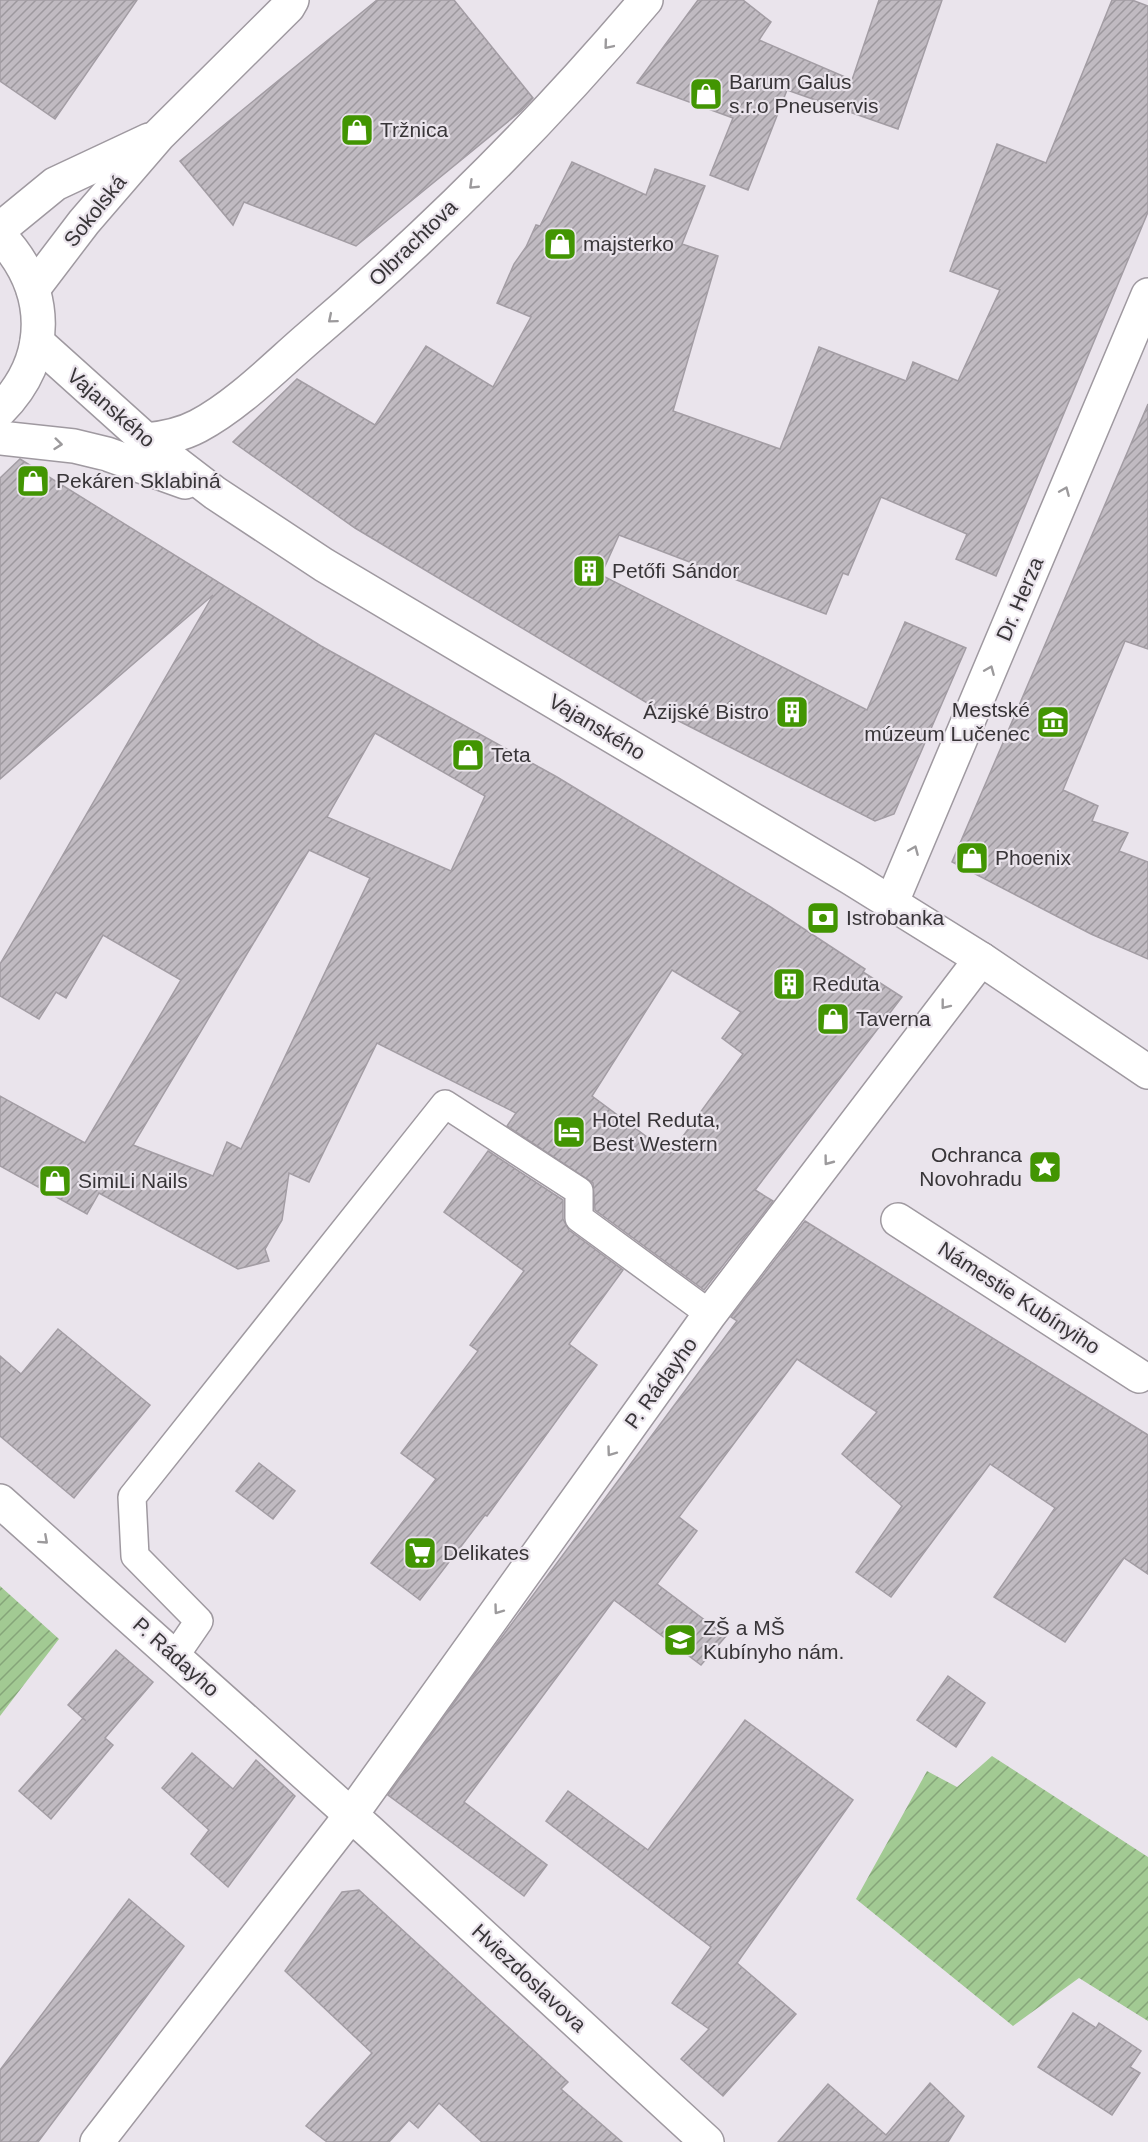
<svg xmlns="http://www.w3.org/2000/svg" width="1148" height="2142" font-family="Helvetica,sans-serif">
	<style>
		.garden { fill: url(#garden-furrows) }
		.building { fill: url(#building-hatch); stroke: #a39da4; stroke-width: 1.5; fill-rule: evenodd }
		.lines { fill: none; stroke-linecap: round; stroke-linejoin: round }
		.service-casing { stroke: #9f99a0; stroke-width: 30 }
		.minor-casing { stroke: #9f99a0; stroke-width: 36 }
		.secondary-casing { stroke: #9f99a0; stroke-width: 36 }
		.service { stroke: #fff; stroke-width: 27 }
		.minor { stroke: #fff; stroke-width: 33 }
		.secondary { stroke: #fff; stroke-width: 33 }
		.oneway { stroke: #9c9a9c }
		.labels { text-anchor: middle; stroke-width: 4.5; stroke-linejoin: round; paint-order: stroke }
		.poi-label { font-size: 21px; fill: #383538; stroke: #eae4ec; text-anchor: start }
		.street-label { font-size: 21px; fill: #383538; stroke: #eae4ec }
	</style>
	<defs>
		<pattern id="garden-furrows" width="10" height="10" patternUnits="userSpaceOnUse" patternTransform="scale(1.5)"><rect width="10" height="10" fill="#a2ca93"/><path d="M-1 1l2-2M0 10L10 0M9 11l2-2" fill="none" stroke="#85a579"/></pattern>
		<pattern id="building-hatch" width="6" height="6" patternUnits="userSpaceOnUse" patternTransform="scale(1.5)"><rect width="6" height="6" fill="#c0bac1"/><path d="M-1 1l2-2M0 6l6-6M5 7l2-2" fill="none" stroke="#9d989e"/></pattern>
	</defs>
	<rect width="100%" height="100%" fill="#eae4ec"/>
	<g class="garden">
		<polygon points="0,1586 59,1639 0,1716"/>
		<polygon points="992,1756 1148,1857 1148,2021 1079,1978 1013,2026 856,1899 927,1771 957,1787"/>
	</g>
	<g class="building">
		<polygon points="0,0 137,0 55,119 0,81"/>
		<polygon points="377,0 454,0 533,98 521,111 356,246 244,202 233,225 180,161"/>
		<polygon points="698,0 743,0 771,22 759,40 852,80 879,0 942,0 898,129 787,90 748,190 710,175 733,118 637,83"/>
		<polygon points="1112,0 1132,0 1148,6 1148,212 996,576 956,559 967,534 881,497 848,575 843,573 826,614 619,535 601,575 867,710 905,622 966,648 894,814 875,821 669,716 355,528 233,442 297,379 375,425 426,346 493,387 531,317 497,303 514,264 526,247 536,225 540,226 572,162 646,195 655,169 705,186 682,244 718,256 673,411 780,449 819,347 906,381 913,362 958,381 1000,290 950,271 997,144 1046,163"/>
		<polygon points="1148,404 1148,649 1125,641 1063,790 1098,806 1092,821 1128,833 1119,851 1148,862 1148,959 1091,934 952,862"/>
		<path d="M20,459L321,646L557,777L769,906L865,969L863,972L902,997L755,1190L773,1201L704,1290L595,1210L593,1183L507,1126L516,1113L377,1043L309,1182L289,1173L282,1220L265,1249L269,1261L238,1269L99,1193L87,1214L0,1166V1096L85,1143L181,980L103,935L66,998L56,992L39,1019L0,996V964L213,595L0,779V478ZM375,733L485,796L451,871L327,817ZM309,850L370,878L241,1149L227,1142L213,1176L133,1145ZM672,970L741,1012L722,1038L743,1054L670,1154L592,1096Z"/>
		<polygon points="488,1151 563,1200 563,1219 569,1230 623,1270 569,1344 597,1365 487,1516 485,1515 420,1600 371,1563 436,1479 401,1453 478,1351 470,1345 524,1271 444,1212"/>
		<polygon points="805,1221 1148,1435 1148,1574 1124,1558 1065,1642 994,1597 1055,1508 990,1464 891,1597 856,1572 902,1506 842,1454 877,1412 797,1359 679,1517 697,1531 657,1584 726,1636 701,1665 614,1600 464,1802 547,1865 524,1896 388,1795 484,1661 737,1321 731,1317"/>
		<polygon points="58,1329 150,1405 74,1498 0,1436 0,1356 21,1374"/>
		<polygon points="259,1463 295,1491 273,1519 236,1491"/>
		<polygon points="116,1650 153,1682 105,1738 113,1745 51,1819 19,1791 83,1718 86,1721 68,1705"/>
		<polygon points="948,1676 985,1703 956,1747 917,1720"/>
		<polygon points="745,1720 853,1800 737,1963 796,2014 723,2096 681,2059 709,2029 672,2003 711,1947 546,1821 568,1791 648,1850"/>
		<polygon points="192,1753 233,1789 256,1760 295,1796 228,1887 191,1854 209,1830 162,1788"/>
		<polygon points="359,1890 568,2082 561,2089 622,2142 482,2142 439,2103 418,2128 409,2120 389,2142 327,2142 306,2126 372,2053 285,1971 342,1892"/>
		<polygon points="129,1899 184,1946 38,2142 0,2142 0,2070"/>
		<polygon points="1073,2013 1096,2028 1099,2023 1141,2051 1130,2067 1140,2073 1112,2115 1038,2067"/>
		<polygon points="930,2083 964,2116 948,2142 778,2142 828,2084 886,2135"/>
	</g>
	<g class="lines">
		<g class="service-casing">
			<polyline id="service" points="175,1656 199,1621 135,1556 132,1497 445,1104 579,1191 579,1218 710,1314"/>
		</g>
		<g class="minor-casing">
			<g id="minor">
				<polyline points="0,229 55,184 149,140"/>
				<polyline points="33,289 84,222 159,135 288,7 292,0"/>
				<path d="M146,440C165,438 181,435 198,426C236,406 273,369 305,341C427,237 543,122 646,0"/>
				<polyline points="891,904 1148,295"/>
				<polyline points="898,1220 1139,1376"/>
				<polyline points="0,1501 370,1832 707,2142"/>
				<polyline points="97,2142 351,1815 710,1314 981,959"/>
			</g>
		</g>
		<g class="secondary-casing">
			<g id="secondary">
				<path d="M0,236C50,289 52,358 0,410"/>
				<polyline points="37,342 146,440 215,493 324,565 851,878 981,959 1148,1072"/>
				<polyline points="0,438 74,446 107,454 185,482"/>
			</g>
		</g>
		<use href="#service" class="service"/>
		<use href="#minor" class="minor"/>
		<use href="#secondary" class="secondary"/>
	</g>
	<defs><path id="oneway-chevron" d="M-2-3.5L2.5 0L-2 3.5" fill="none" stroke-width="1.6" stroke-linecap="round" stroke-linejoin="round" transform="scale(1.5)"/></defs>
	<g class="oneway">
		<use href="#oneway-chevron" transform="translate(608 45) rotate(130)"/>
		<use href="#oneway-chevron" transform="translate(473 185) rotate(136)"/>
		<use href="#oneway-chevron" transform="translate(332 319) rotate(140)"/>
		<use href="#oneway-chevron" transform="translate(58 444) rotate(6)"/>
		<use href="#oneway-chevron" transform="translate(1065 491) rotate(-67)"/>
		<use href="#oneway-chevron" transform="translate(990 670) rotate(-67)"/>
		<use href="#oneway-chevron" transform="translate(914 850) rotate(-67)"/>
		<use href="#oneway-chevron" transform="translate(945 1005) rotate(128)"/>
		<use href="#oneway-chevron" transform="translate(828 1161) rotate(127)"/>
		<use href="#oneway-chevron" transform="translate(611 1452) rotate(126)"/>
		<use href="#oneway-chevron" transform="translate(44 1540) rotate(42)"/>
		<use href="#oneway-chevron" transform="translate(498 1610) rotate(126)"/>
	</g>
	<defs>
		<g id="shop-square" transform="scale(1.725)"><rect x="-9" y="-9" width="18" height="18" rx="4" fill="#429502" stroke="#eae4ec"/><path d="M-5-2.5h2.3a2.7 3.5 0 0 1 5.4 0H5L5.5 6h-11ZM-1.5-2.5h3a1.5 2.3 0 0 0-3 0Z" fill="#fff"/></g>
		<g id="building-square" transform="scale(1.725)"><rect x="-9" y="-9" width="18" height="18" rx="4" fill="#429502" stroke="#eae4ec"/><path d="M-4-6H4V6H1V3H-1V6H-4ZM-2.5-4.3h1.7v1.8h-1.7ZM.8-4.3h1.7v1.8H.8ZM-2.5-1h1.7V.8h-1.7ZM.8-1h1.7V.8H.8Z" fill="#fff"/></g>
		<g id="museum-square" transform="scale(1.725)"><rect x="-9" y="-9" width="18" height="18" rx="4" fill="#429502" stroke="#eae4ec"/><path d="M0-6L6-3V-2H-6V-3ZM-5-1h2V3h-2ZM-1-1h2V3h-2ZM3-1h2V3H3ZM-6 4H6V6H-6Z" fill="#fff"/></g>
		<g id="bank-square" transform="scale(1.725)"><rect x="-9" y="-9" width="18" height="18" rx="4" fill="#429502" stroke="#eae4ec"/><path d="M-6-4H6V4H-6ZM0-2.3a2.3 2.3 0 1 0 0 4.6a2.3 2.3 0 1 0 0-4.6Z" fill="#fff"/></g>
		<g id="hotel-square" transform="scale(1.725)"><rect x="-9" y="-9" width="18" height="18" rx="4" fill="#429502" stroke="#eae4ec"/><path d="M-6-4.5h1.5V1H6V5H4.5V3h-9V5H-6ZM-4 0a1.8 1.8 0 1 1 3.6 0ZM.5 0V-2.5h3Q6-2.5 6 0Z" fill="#fff"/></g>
		<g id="sight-square" transform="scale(1.725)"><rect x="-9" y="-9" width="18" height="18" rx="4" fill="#429502" stroke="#eae4ec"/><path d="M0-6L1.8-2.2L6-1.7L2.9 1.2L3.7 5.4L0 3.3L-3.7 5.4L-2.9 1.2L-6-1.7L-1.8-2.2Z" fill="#fff"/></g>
		<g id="supermarket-square" transform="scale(1.725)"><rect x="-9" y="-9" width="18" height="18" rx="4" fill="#429502" stroke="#eae4ec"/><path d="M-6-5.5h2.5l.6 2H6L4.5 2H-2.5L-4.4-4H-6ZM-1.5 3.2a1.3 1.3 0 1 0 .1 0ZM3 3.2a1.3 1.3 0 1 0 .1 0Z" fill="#fff"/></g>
		<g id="school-square" transform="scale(1.725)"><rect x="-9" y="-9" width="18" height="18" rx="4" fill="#429502" stroke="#eae4ec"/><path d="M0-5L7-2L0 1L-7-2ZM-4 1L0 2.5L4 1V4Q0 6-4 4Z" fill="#fff"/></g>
	</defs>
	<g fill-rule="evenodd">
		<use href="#shop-square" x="706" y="94"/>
		<use href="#shop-square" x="357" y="130"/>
		<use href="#shop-square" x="560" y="244"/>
		<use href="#shop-square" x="33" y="481"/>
		<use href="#building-square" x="589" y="571"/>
		<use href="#building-square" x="792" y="712"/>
		<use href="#museum-square" x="1053" y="722"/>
		<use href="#shop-square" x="468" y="755"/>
		<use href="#shop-square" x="972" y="858"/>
		<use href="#bank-square" x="823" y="918"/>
		<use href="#building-square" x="789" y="984"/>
		<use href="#shop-square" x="833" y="1019"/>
		<use href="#hotel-square" x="569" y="1132"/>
		<use href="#sight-square" x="1045" y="1167"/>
		<use href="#shop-square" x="55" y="1181"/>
		<use href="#supermarket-square" x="420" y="1553"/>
		<use href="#school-square" x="680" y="1640"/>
	</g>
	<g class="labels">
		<g class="poi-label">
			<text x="729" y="89">Barum Galus<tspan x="729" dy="24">s.r.o Pneuservis</tspan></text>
			<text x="380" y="137">Tržnica</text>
			<text x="583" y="251">majsterko</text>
			<text x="56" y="488">Pekáren Sklabiná</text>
			<text x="612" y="578">Petőfi Sándor</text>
			<text x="1030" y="717" text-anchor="end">Mestské<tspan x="1030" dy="24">múzeum Lučenec</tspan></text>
			<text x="769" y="719" text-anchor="end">Ázijské Bistro</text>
			<text x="491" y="762">Teta</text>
			<text x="995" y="865">Phoenix</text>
			<text x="846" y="925">Istrobanka</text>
			<text x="812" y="991">Reduta</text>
			<text x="856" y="1026">Taverna</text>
			<text x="592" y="1127">Hotel Reduta,<tspan x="592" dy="24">Best Western</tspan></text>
			<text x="1022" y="1162" text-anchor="end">Ochranca<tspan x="1022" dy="24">Novohradu</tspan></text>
			<text x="78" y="1188">SimiLi Nails</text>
			<text x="443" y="1560">Delikates</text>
			<text x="703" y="1635">ZŠ a MŠ<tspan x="703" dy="24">Kubínyho nám.</tspan></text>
		</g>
		<g class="street-label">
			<text transform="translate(95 211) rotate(-51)" y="7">Sokolská</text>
			<text transform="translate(413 243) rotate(-44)" y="7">Olbrachtova</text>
			<text transform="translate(111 408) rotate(41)" y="7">Vajanského</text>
			<text transform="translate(1020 599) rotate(-67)" y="7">Dr. Herza</text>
			<text transform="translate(597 727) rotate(31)" y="7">Vajanského</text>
			<text transform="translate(1019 1298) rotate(33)" y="7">Námestie Kubínyiho</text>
			<text transform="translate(661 1383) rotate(-54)" y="7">P. Rádayho</text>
			<text transform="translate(176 1657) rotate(42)" y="7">P. Rádayho</text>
			<text transform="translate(529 1978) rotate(43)" y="7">Hviezdoslavova</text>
		</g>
	</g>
</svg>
